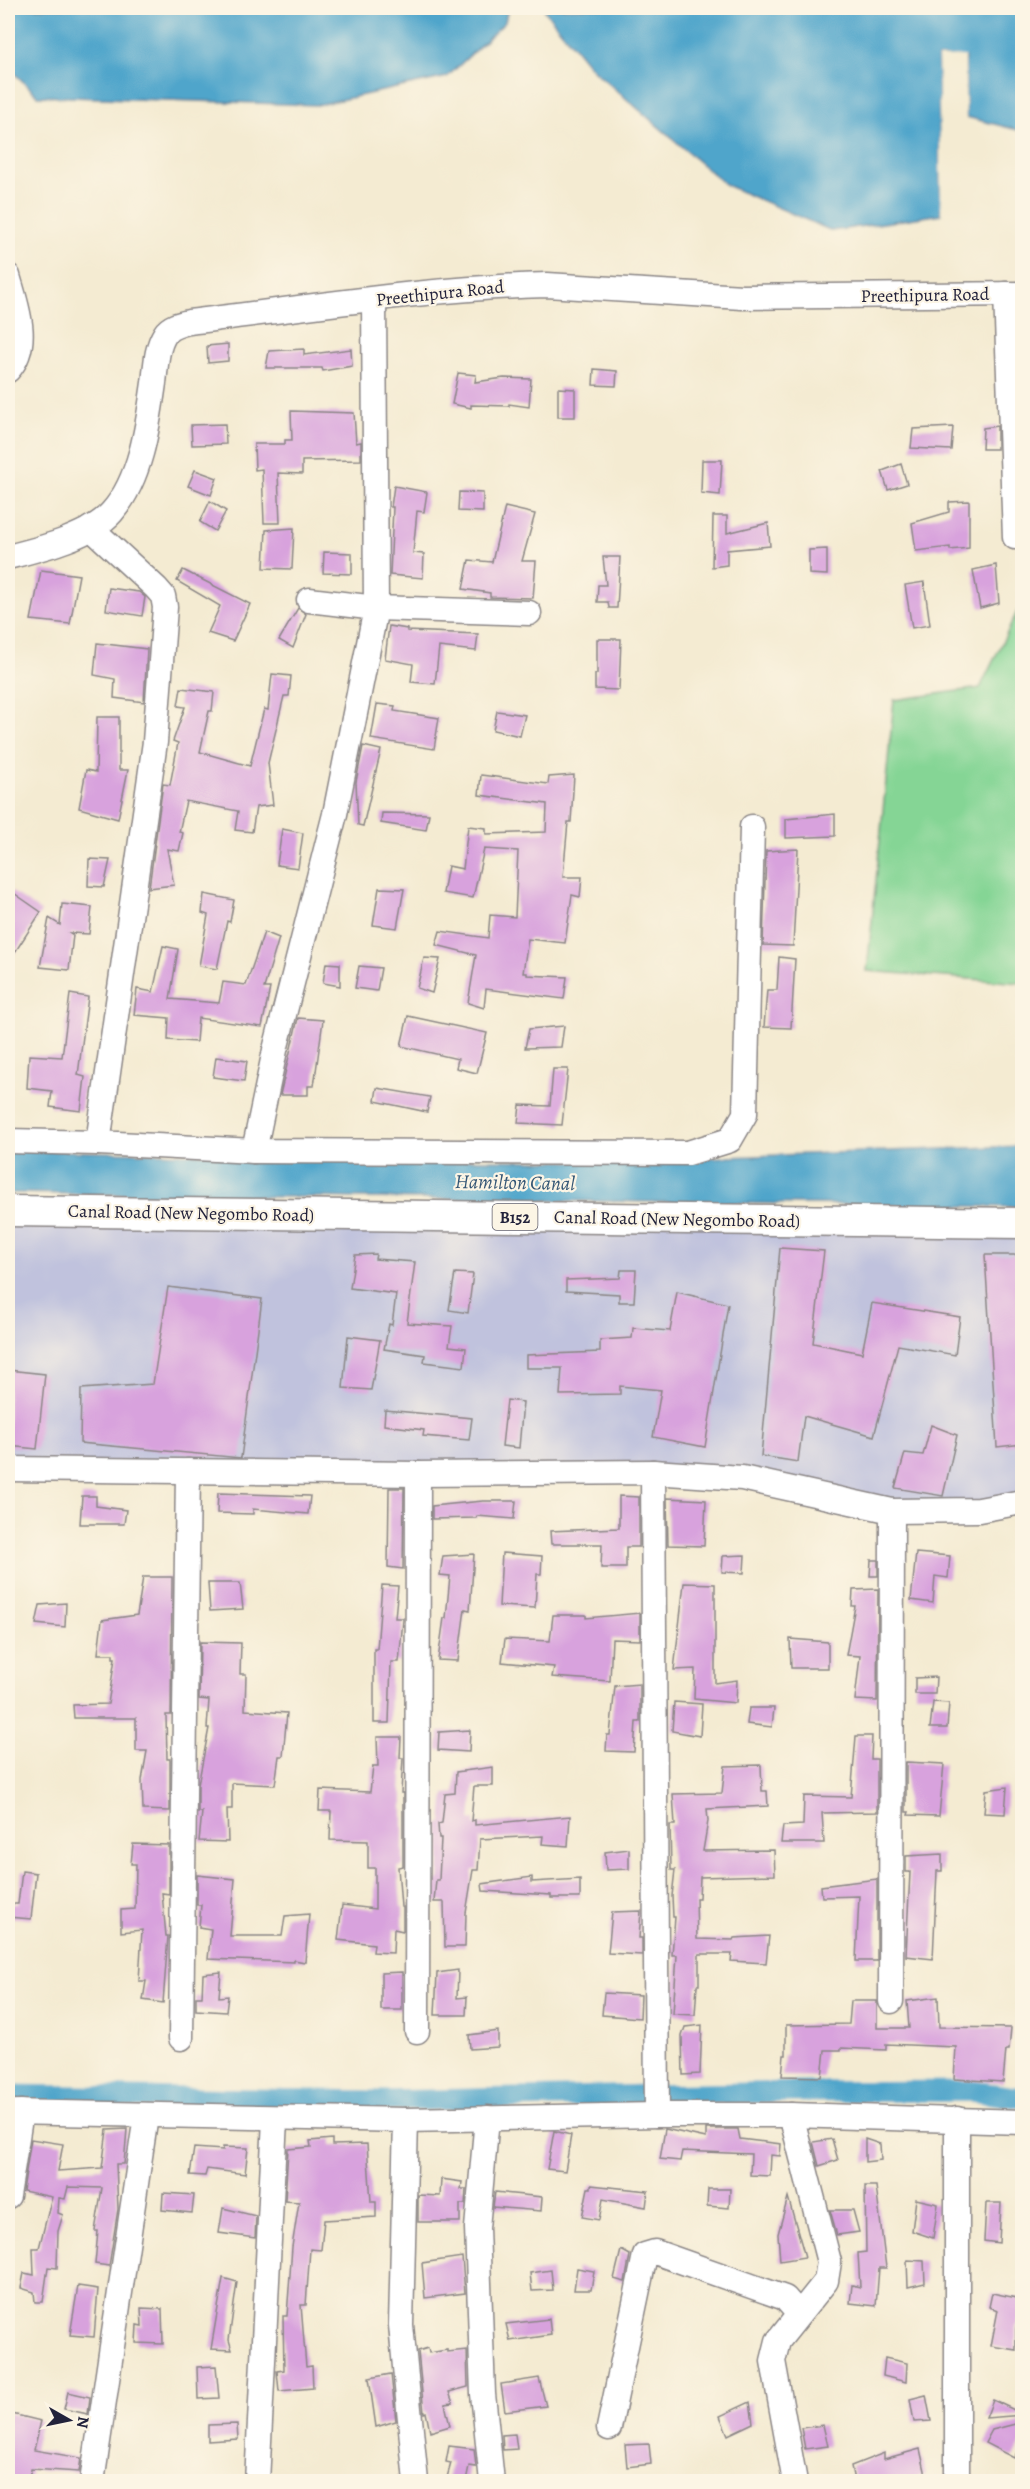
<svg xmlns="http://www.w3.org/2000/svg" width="1030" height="2489" font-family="Alegreya,serif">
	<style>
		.industrial { fill: #c0c2dd }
		.green { fill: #85d595; stroke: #547c68; stroke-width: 1.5 }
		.water { fill: #4fa5cb; stroke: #386483; stroke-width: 1.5 }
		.pier { fill: #f4ebd2 }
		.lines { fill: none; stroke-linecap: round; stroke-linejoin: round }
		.canal { stroke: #4fa5cb; stroke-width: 21 }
		.building { fill: #d8a2dd }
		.minor-casing { stroke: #8b8686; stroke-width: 27 }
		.major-casing { stroke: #8b8686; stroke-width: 33 }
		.minor { stroke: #fff; stroke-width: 24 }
		.major { stroke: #fff; stroke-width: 30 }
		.labels { text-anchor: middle; stroke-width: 4.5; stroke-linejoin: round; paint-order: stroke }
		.shield { fill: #fcf5e5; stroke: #63616e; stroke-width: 1.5 }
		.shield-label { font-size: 16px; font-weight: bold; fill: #22223b }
		.street-label { font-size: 18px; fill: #22223b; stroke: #fcf5e5 }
		.water-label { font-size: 20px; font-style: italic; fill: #345675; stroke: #fcf5e5 }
	</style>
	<rect width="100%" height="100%" fill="#fcf5e5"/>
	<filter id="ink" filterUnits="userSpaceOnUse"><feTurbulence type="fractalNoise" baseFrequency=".0167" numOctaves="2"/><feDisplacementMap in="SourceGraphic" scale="12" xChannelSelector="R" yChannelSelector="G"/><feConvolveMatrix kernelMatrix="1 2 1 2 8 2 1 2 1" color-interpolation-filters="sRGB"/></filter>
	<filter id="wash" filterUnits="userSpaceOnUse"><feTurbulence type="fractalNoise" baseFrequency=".008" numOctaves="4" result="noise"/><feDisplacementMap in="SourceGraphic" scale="24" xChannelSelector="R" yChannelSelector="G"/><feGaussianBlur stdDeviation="1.35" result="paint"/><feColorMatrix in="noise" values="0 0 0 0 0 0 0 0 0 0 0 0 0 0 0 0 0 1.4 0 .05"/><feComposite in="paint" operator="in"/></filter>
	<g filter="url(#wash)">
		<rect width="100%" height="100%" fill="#f4ebd2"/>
		<polygon class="industrial" points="8,1214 1022,1227 1022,1496 934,1510 743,1473 8,1464"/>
		<polygon class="green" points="1022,602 1022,983 867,971 894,700 980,688"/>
		<g class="water">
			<polygon points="8,8 508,8 505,22 447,77 317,105 38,96 8,67"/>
			<polygon points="545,8 1022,8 1022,131 966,117 965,57 938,57 941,214 832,231 726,185 592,69 545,11"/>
			<polygon points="1022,1146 1022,1207 8,1193 8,1150 592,1162"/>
		</g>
		<polygon class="pier" points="965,56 966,120 963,117 962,59 941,60 944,214 941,214 938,57"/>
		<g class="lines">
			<polyline class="canal" points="8,2095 380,2101 793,2092 971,2091 1022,2098"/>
		</g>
		<g id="blocks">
			<g class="building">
				<polygon points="228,344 228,361 208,363 207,346"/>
				<polygon points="304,349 304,355 351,349 352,366 323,371 322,368 266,368 269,351"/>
				<polygon points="594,369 617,371 616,386 593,385"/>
				<polygon points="458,373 476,375 475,382 504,378 531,379 529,407 509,404 509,406 471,405 471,408 452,404"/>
				<polygon points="558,388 575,389 575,417 558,417"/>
				<polygon points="291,411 354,413 356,443 361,442 361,460 302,461 302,474 278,473 280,523 264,523 262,469 255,470 254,444 285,444 285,440 292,440"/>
				<polygon points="225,424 226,444 192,445 191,425"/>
				<polygon points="997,426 997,449 982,449 983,428"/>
				<polygon points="953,427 951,450 911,448 913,429"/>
				<polygon points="702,460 722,460 720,495 701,493"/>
				<polygon points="901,464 907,484 888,490 882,471"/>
				<polygon points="195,470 217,478 211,495 188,486"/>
				<polygon points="394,486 427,492 424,512 417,511 413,553 424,554 423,578 390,575 393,507 391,507"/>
				<polygon points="459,492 483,493 483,512 458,511"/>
				<polygon points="210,501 226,511 215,531 200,522"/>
				<polygon points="969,501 969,548 950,550 950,547 916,551 912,523 949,512 949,502"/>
				<polygon points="505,507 535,514 522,561 536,561 533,598 490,597 490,593 463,589 469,560 492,562"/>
				<polygon points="713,516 727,516 727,533 768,523 770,546 727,550 727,565 712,567"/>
				<polygon points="294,528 292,569 264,568 266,530"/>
				<polygon points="827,549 827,575 809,574 809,550"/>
				<polygon points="324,552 352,553 352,574 323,573"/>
				<polygon points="603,557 620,557 617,608 609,608 608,602 597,602 598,585 606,585"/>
				<polygon points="996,565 999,603 980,608 973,570"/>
				<polygon points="41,570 79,575 70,624 31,620"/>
				<polygon points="183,570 250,604 233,641 208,633 220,606 177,581"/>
				<polygon points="924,582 930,625 912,628 905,585"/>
				<polygon points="109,588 139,592 145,597 142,616 106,610"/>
				<polygon points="298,608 306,614 293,648 279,640"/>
				<polygon points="389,626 407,629 407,631 478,634 476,651 439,647 435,684 411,682 413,664 385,659"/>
				<polygon points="597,639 621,639 619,690 595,689 595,674 597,674"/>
				<polygon points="97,643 147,649 144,702 114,698 115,679 94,675"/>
				<polygon points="272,674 291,676 289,696 284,696 268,763 273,805 256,807 252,832 235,830 238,811 186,801 179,832 183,833 179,851 167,849 174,885 149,888 163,784 170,785 178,743 173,741 185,707 178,706 181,688 214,692 212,711 209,711 200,752 250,766 264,709 268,710"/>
				<polygon points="377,704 395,706 394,711 439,718 434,749 371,739"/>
				<polygon points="497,711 525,715 520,736 493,730"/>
				<polygon points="97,717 119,717 119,770 128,770 118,819 79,808 86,770 96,772"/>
				<polygon points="363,746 381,750 363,826 358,825 356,782"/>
				<polygon points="481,775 548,784 549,777 574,775 571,822 568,822 563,877 582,877 580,897 572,895 565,943 528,939 523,973 527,973 527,975 567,977 564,999 486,989 484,1008 468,1003 476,955 436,945 440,931 488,938 490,915 515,917 518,851 484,849 473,898 443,893 448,866 463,869 468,826 486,828 486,834 546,832 547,804 479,795"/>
				<polygon points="382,813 429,814 426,830 381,823"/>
				<polygon points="835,814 835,836 786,838 786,819"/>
				<polygon points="282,829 303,833 298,868 277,865"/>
				<polygon points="798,849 793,946 763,945 766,851"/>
				<polygon points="89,859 110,860 104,887 88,886"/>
				<polygon points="379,888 404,889 397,928 373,925"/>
				<polygon points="8,889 41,912 8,963"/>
				<polygon points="204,894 234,900 230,922 227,921 217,969 199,966 208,915 202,913"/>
				<polygon points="62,904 92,907 89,934 70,933 73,935 69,970 40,967 49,918 60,925"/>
				<polygon points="264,932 279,938 264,988 270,988 262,1027 198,1018 196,1042 168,1040 169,1018 134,1015 137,989 153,992 163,946 178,949 170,999 219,1003 223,982 246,985"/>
				<polygon points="779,957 795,959 791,1028 764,1027 767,990 777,990"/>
				<polygon points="424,958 440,959 432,993 417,988"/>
				<polygon points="326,963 340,964 340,986 323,983"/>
				<polygon points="359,966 381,968 377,991 355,988"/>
				<polygon points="70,994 88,997 78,1075 85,1077 81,1111 50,1107 52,1091 27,1088 29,1055 62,1057"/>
				<polygon points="408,1016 487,1033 477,1073 456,1068 458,1059 401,1046"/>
				<polygon points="298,1018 323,1020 314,1086 308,1086 308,1095 280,1095"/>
				<polygon points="564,1026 561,1047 525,1048 529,1029"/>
				<polygon points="216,1057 247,1061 244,1081 213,1077"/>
				<polygon points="553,1069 568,1069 562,1125 518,1123 520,1105 550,1106"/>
				<polygon points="377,1088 430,1097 427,1112 375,1101"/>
				<polygon points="780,1248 824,1251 813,1343 862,1353 872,1303 960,1317 955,1355 898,1345 874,1436 804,1416 798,1462 761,1456"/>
				<polygon points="376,1254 375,1259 415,1262 407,1323 452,1326 449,1346 466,1348 464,1367 424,1362 425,1355 384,1349 389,1324 392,1325 396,1294 350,1288 355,1255"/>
				<polygon points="985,1255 1023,1255 1023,1444 997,1447"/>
				<polygon points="621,1270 636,1270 634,1302 619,1302 619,1294 566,1291 566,1280 620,1278"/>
				<polygon points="455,1273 473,1274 468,1313 449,1310"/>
				<polygon points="168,1287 262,1299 241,1458 80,1443 81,1389 153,1384"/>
				<polygon points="677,1292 728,1304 705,1447 653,1437 661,1390 620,1386 620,1394 560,1395 562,1368 526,1368 526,1355 600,1352 600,1340 632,1338 633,1328 670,1331"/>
				<polygon points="348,1336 380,1340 371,1390 343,1388"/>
				<polygon points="8,1370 45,1374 37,1449 8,1446"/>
				<polygon points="507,1400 523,1402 519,1448 502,1446"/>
				<polygon points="385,1410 472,1418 469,1440 423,1436 424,1430 384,1425"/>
				<polygon points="931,1425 957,1435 943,1496 895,1488 905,1453 923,1455"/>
				<polygon points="389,1488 404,1488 403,1569 388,1567"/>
				<polygon points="218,1493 310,1496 308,1514 253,1509 253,1514 217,1513"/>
				<polygon points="82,1496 96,1496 96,1506 126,1510 124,1524 80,1524"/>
				<polygon points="619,1496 639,1497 639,1547 626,1547 626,1568 601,1568 602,1544 551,1544 550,1531 619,1528"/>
				<polygon points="667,1498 706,1500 704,1546 668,1545"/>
				<polygon points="483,1501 516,1501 514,1519 477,1516 476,1518 432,1519 432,1506"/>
				<polygon points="502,1553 542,1556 541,1574 537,1574 535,1608 499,1606"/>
				<polygon points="916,1553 950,1556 948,1578 935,1576 933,1603 911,1600"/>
				<polygon points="474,1554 470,1610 465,1609 458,1661 438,1660 444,1618 446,1618 450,1576 440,1575 443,1556"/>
				<polygon points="745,1555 744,1573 722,1572 723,1556"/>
				<polygon points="871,1560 878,1560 878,1576 870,1576"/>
				<polygon points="143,1577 172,1577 171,1715 166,1715 167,1759 170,1759 170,1811 143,1810 142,1780 147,1751 136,1751 136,1718 74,1718 73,1705 108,1704 115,1658 113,1658 113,1654 98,1654 102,1620 137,1615"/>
				<polygon points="208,1583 240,1583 243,1609 210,1611"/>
				<polygon points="684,1583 715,1584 715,1683 737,1680 736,1703 694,1699 695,1669 674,1670"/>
				<polygon points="382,1585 398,1586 395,1618 403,1618 403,1620 399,1662 391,1662 389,1723 374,1723 374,1649 377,1649"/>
				<polygon points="878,1589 877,1701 855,1700 860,1656 846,1655 855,1606 852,1606 853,1590"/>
				<polygon points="66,1603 65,1627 36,1624 40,1605"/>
				<polygon points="640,1613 640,1640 612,1639 610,1681 552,1677 554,1667 502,1662 505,1639 550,1641 553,1615 586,1615 586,1618"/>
				<polygon points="790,1639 828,1642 828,1668 791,1668"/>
				<polygon points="200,1642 241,1643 240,1674 246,1674 245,1710 287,1713 283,1756 279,1756 275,1785 232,1783 232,1809 227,1809 228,1842 199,1841 202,1812 198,1812 198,1785 209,1728 207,1728 209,1700 199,1699"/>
				<polygon points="936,1677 935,1694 915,1694 915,1678"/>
				<polygon points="640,1684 640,1722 636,1722 634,1752 606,1751 607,1735 610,1735 615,1686"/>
				<polygon points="674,1702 702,1704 700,1736 672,1731"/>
				<polygon points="933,1702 949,1703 947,1728 930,1728"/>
				<polygon points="749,1708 774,1708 772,1727 747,1724"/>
				<polygon points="470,1730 469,1752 438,1750 439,1732"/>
				<polygon points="856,1736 872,1736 871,1759 877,1759 877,1812 822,1813 824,1843 781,1843 783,1826 803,1825 804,1796 851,1797"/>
				<polygon points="377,1737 401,1737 400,1758 403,1758 401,1793 403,1793 403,1866 398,1867 401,1907 403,1907 403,1931 394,1929 393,1953 373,1952 374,1944 338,1940 342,1905 375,1909 375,1868 368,1868 368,1841 330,1840 331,1811 319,1811 320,1790 370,1792 373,1766 378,1766"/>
				<polygon points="906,1762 944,1764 939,1816 908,1815 909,1812 906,1812"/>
				<polygon points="761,1765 762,1791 767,1791 768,1806 707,1809 708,1821 703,1851 774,1850 775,1875 700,1877 699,1898 696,1898 697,1939 733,1940 734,1938 769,1936 766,1963 731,1961 732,1954 699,1954 699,1985 697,1985 695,2015 673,2014 677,1955 672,1955 675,1917 673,1917 672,1896 675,1870 671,1870 670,1825 675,1825 673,1794 722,1793 725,1766"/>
				<polygon points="493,1767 493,1786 474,1786 471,1821 475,1820 475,1825 570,1816 568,1846 542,1844 543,1836 480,1839 478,1870 473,1870 466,1913 465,1947 445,1947 444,1902 434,1902 436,1880 439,1880 441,1838 439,1838 438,1824 442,1823 445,1794 455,1793 456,1772"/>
				<polygon points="1007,1787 1005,1814 984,1813 986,1790"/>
				<polygon points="133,1844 169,1845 169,1894 162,1893 166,1936 168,1936 163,2003 143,2000 146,1981 139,1981 142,1930 121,1932 121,1910 135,1909 136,1864 131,1864"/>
				<polygon points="629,1849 629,1869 606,1870 605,1852"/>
				<polygon points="942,1854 942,1871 937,1871 933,1959 906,1956 910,1872 906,1872 906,1856"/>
				<polygon points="22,1871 36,1873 31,1919 8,1917 8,1904 18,1904"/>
				<polygon points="197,1875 235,1879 230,1936 282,1936 285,1916 309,1914 305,1962 294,1960 294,1962 208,1959 211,1929 199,1927 201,1905 197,1905"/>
				<polygon points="532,1877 532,1882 580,1879 580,1898 551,1898 551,1895 483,1891 482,1884"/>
				<polygon points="877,1879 877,1961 856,1961 859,1896 822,1897 821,1886"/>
				<polygon points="641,1911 639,1938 642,1938 642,1955 608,1953 612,1912"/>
				<polygon points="458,1970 457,1998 467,1997 466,2015 435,2015 437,1973"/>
				<polygon points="221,1972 219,1997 228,1996 226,2012 196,2010 196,1997 202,1997 203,1974"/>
				<polygon points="402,1972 402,2010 381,2010 381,1973"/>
				<polygon points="604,1993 641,1995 640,2018 602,2015"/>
				<polygon points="938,1997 939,2027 1011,2028 1009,2050 1006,2050 1003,2082 954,2079 956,2047 886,2044 886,2050 841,2048 841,2050 825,2050 822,2077 782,2076 784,2055 786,2055 786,2025 849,2024 851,2001 877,2001 877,2028 909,2028 907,2001"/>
				<polygon points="702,2025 700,2074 683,2075 682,2036 685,2027"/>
				<polygon points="498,2031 498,2047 470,2049 469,2035"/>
				<polygon points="127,2129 124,2164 116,2164 118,2209 109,2266 95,2264 98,2231 95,2231 102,2188 68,2187 65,2199 59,2198 58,2213 63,2215 58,2231 57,2268 48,2267 43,2302 35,2302 34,2292 21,2288 24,2273 34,2275 33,2248 39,2248 52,2197 23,2191 31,2139 63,2144 58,2171 102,2168 107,2130"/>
				<polygon points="665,2129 706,2138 706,2129 738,2129 740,2139 781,2144 780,2156 771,2155 770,2176 750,2175 751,2154 682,2151 680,2161 660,2159"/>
				<polygon points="554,2131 571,2135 565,2171 547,2169"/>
				<polygon points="332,2139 332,2145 367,2144 371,2202 376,2202 376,2217 324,2220 321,2250 310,2249 306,2305 301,2305 306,2367 312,2366 313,2388 279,2391 277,2371 284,2370 283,2316 287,2316 292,2247 299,2202 285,2201 288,2149 311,2147 310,2141"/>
				<polygon points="832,2139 838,2160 819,2166 813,2142"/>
				<polygon points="865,2139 880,2144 881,2160 865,2162"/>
				<polygon points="223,2147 248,2148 245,2174 207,2169 205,2176 190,2175 194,2148 223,2150"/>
				<polygon points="441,2179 462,2182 461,2189 466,2189 465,2204 460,2204 460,2222 418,2222 418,2195 440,2196"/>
				<polygon points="591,2185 648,2191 646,2207 603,2199 599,2220 582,2217 588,2188 591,2188"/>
				<polygon points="865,2186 876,2186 886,2268 879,2268 876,2306 850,2303 852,2285 860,2287 858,2253 866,2252"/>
				<polygon points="708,2189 730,2189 729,2208 707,2206"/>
				<polygon points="495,2192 542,2197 541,2211 493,2207"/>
				<polygon points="163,2193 194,2195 192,2213 162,2210"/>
				<polygon points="788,2197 805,2257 780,2261 778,2234"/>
				<polygon points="916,2199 938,2204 933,2238 912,2231"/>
				<polygon points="986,2203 1001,2203 999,2243 984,2241"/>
				<polygon points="223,2208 256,2216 255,2238 219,2233"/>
				<polygon points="830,2210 853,2210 859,2232 837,2235"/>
				<polygon points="621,2250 630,2255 625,2282 614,2279"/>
				<polygon points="462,2257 465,2293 425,2298 422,2263"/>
				<polygon points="907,2260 924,2261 925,2283 908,2287"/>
				<polygon points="577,2268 594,2271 591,2290 574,2290"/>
				<polygon points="551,2270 553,2290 532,2291 530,2273"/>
				<polygon points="223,2278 237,2282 229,2340 232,2350 211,2349"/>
				<polygon points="78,2286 98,2289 94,2337 70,2335"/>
				<polygon points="992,2293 1022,2299 1016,2329 1016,2350 991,2346 998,2310 989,2307"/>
				<polygon points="141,2308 162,2309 163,2344 136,2343 137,2325 142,2326"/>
				<polygon points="549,2319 551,2335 510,2341 506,2324"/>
				<polygon points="428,2348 429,2353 447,2350 447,2352 467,2350 468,2387 449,2392 453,2403 445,2404 450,2426 430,2432 426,2412 424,2413 418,2351"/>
				<polygon points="885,2358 907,2363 906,2382 883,2376"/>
				<polygon points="216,2366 219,2398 198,2399 197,2367"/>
				<polygon points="391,2374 396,2421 376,2427 369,2378"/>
				<polygon points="539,2378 546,2406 505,2411 501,2384"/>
				<polygon points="68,2392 90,2397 88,2414 64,2409"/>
				<polygon points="926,2395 931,2421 914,2422 910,2399"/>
				<polygon points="993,2400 1023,2414 1023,2415 986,2418"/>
				<polygon points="750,2402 753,2423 728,2435 720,2416"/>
				<polygon points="8,2413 41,2421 34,2450 81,2458 79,2472 31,2469 30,2481 8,2480"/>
				<polygon points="1023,2422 1023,2440 1014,2458 985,2443 992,2430"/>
				<polygon points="237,2424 238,2439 208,2441 208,2425"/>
				<polygon points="823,2425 828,2446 805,2449 801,2428"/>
				<polygon points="515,2434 517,2449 503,2450 502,2435"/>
				<polygon points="649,2444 651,2464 627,2467 625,2445"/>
				<polygon points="449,2446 474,2449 476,2467 469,2466 466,2481 446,2481 451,2463 446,2462"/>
				<polygon points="920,2449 926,2475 899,2481 854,2481 851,2466 884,2453 884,2459"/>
			</g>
		</g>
	</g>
	<g filter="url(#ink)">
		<use href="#blocks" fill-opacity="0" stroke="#8b8686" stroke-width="1.5"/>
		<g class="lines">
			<g class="minor-casing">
				<g id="minor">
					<path d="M8,276C16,305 32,344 8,370"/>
					<polyline points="1006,294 1015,537"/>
					<polyline points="91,528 156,588 163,596 165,607 155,742 98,1143 254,1151 688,1153 730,1140 745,1114 752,827"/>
					<path d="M8,557C39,549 90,537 112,512C141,479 148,425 154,383C156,367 156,348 165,334C170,326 180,324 189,322C307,308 427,288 547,285L742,297L1022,294"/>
					<polyline points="309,600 376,608 529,613"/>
					<polyline points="8,1141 98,1143"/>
					<polyline points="254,1151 275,1050 335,814 376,608 374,300"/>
					<polyline points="8,1469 418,1474 653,1472 742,1478 892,1511 979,1510 1022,1502"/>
					<polyline points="653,1472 657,2115"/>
					<polyline points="891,2001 892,1511"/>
					<polyline points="417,2031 418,1474"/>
					<polyline points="181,2038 188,1471"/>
					<polyline points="8,2112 406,2120 657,2115 791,2115 1022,2122"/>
					<polyline points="791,2115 829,2262 826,2281 778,2341 773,2361 795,2482"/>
					<polyline points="487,2118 477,2228 483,2394 492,2482"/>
					<polyline points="957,2119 957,2482"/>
					<polyline points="406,2120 401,2325 416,2482"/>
					<polyline points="8,2196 21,2112"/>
					<polyline points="609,2428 645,2255 655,2252 785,2298 799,2314"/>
					<polyline points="92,2482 146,2116"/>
					<polyline points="257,2482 275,2119"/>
				</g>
			</g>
			<g class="major-casing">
				<polyline id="major" points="8,1211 1022,1223"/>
			</g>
			<use href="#minor" class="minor"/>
			<use href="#major" class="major"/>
		</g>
	</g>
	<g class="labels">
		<rect class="shield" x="492.5" y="1204" width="45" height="26" rx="4.5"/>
		<g class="shield-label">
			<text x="515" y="1223">B152</text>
		</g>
		<g class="street-label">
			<text transform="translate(440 293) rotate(-6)" y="6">Preethipura Road</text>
			<text transform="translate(925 295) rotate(-1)" y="6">Preethipura Road</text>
			<text transform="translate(191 1213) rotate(1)" y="6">Canal Road (New Negombo Road)</text>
			<text transform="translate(677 1219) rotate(1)" y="6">Canal Road (New Negombo Road)</text>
		</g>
		<g class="water-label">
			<text transform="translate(515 1182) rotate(1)" y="7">Hamilton Canal</text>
		</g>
	</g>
	<rect width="1030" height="2489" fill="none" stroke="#fcf5e5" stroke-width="30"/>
	<g transform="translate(69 2420) rotate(99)" stroke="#fcf5e5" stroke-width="4.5" paint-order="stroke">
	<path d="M0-4.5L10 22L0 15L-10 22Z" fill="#22223b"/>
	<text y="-9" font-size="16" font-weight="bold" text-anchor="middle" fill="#22223b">N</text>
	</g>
</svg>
